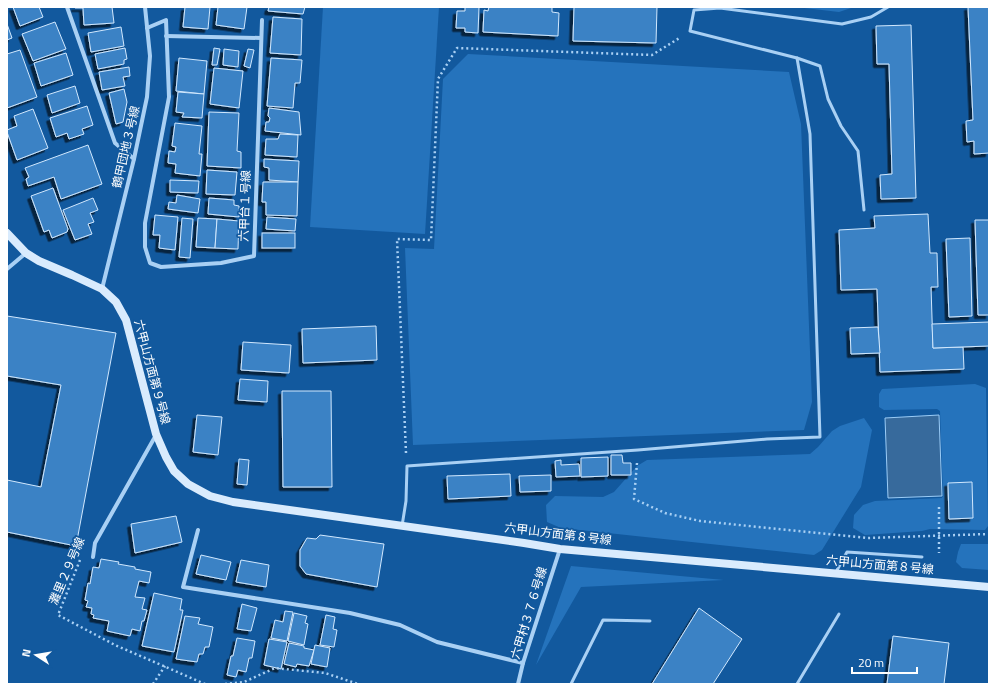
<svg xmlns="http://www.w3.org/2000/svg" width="996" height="691" font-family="'Titillium Web','Noto Sans JP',sans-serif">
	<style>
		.green { fill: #2573bc }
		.water { fill: #376a9c; stroke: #9bccf7 }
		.building { fill: #3b82c5; stroke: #d1e8fe; filter: url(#shadow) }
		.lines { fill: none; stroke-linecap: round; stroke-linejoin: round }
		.path { stroke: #a9d0f4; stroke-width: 2.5; stroke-dasharray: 2 3; stroke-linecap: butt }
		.lane { stroke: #a9d0f4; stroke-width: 3 }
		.street { stroke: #a9d0f4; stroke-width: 4 }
		.secondary { stroke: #d9ebfd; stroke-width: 8 }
		.labels { text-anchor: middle; stroke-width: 3.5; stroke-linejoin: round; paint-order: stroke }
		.street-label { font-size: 12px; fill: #fff; stroke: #12599e }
	</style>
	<defs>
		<filter id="shadow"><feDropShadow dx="-3.5" dy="3.5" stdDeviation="0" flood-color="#0009"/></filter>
	</defs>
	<rect width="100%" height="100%" fill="#12599e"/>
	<g class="green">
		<polygon points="323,7 439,7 425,234 310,227"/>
		<polygon points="796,7 854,7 839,12"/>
		<polygon points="468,54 789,72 801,124 812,402 804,430 413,445 405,248 434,249 443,79"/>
		<polygon points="975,384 986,388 988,526 985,530 930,529 922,531 865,535 853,528 854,515 863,505 875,501 942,498 943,495 940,411 937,409 884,410 879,407 879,394 882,389"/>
		<polygon points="864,418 872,430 861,487 822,550 814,555 561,528 547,522 546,505 555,496 603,497 614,492 637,466 647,460 810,454 818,447 832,431 840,426"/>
		<polygon points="961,544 989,544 989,570 962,568 956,562 958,552"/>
		<polygon points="571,566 724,580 581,587 536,665"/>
	</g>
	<polygon class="water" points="939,415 942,496 888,498 885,418"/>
	<g class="building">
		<polygon points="13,7 39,7 43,17 20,26"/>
		<polygon points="75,7 112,7 114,23 84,25 83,8 75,8"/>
		<polygon points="185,7 210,7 208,29 183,27"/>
		<polygon points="218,7 247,7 244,29 216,25"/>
		<polygon points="269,7 305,7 303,14 268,11"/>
		<polygon points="465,7 479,7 478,33 465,32 465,28 456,28 457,11 465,11"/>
		<polygon points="489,7 552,7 552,12 559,13 558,36 483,32 484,10 488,11"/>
		<polygon points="574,7 657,7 656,43 573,41"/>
		<polygon points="968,7 989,7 989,153 974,154 974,141 967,142 966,121 973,120"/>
		<polygon points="273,17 302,19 301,55 270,53"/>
		<polygon points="55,22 66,49 33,61 22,34"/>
		<polygon points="7,24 12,38 7,40"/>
		<polygon points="911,25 916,198 881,199 880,175 892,174 889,64 877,64 876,26"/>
		<polygon points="121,27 124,46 91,52 88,33"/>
		<polygon points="125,48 127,59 124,60 124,64 98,69 95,54"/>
		<polygon points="214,48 220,49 217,65 212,65"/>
		<polygon points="224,49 239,51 238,67 223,65"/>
		<polygon points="248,49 254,50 250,68 244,66"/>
		<polygon points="20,50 37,97 7,108 7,54"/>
		<polygon points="66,53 73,75 41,86 34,63"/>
		<polygon points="179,58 207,61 204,94 176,91"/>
		<polygon points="271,58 302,60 300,83 295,83 293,108 267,106"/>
		<polygon points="129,67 130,76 123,77 125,86 102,90 99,72"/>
		<polygon points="214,68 243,71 239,108 210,104"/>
		<polygon points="75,86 80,103 52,113 47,95"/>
		<polygon points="124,89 127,102 123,122 116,124 109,93"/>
		<polygon points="178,92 204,94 202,118 182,117 184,113 176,112"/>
		<polygon points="87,106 93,125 82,129 84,134 69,139 67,133 56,137 50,118"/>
		<polygon points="269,108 299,112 301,135 265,131 266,122 269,122 270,118 268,116"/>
		<polygon points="33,109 48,148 17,160 7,132 7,130 17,126 14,116"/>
		<polygon points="209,112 239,113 237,151 241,152 241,168 207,166"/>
		<polygon points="175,123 202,126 199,154 202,154 200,176 175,173 176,164 168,163 169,151 175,152 176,147 172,146"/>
		<polygon points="280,134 298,135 297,157 265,155 266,139 278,139"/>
		<polygon points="88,145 102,184 61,199 54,177 28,186 26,179 29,177 25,168"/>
		<polygon points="264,159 299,161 298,182 269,180 269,168 264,167"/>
		<polygon points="207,170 237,172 235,195 206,194"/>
		<polygon points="170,180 199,181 198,193 170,192"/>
		<polygon points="263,182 298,182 297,216 266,215 266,202 262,202"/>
		<polygon points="53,188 68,229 67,232 52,238 49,230 44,232 31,196"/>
		<polygon points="177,195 200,199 198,213 168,209 169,202 176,203"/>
		<polygon points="93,198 98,210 90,213 94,222 88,224 92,234 75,240 63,210"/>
		<polygon points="209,198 234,200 234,205 239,206 239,217 208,214"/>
		<polygon points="928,214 930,253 937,253 938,287 931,287 933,348 963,347 964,369 880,372 877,289 841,290 839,230 875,228 874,216"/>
		<polygon points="155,215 178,217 175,250 159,248 160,235 153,235"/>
		<polygon points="267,217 296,219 295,231 266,229"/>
		<polygon points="182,218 193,219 190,258 179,257"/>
		<polygon points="198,218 217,219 215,248 196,247"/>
		<polygon points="217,219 239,221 238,249 215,248"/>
		<polygon points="975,220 989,220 989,315 978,315"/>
		<rect x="262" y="233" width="33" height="15"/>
		<polygon points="970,238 972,316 949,317 946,239"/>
		<polygon points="7,316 116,333 76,546 7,532 7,480 41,487 61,385 7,376"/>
		<polygon points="989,322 989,346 933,348 932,324"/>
		<polygon points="376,326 377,360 303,363 302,329"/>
		<polygon points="878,327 880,353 851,354 850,328"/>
		<polygon points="243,342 291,345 289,373 241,370"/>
		<polygon points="240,379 268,381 267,402 238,400"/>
		<polygon points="282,391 331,391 332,487 283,487"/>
		<polygon points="197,415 222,417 218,455 193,452"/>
		<polygon points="611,455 622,455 623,463 631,463 631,475 611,475"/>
		<polygon points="608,457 608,476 581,477 581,458"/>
		<polygon points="239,459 249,460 247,485 237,484"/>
		<polygon points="561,460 561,465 579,464 580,476 556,477 555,461"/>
		<polygon points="510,474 511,496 448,499 447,476"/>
		<polygon points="551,475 551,491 520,492 519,476"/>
		<polygon points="972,482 973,518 949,519 948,483"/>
		<polygon points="176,516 182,542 135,553 131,524"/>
		<polygon points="320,535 384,544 377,587 306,574 300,566 300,550 307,538 316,539"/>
		<polygon points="201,555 231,562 226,580 196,574"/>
		<polygon points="101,559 119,562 118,564 135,567 135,569 151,572 149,583 139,581 135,597 145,598 142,609 147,610 144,621 142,621 140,631 132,629 130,636 107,631 109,621 93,618 94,615 91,614 92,608 86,607 88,601 85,600 88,583 90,584 93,567 99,568"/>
		<polygon points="241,560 269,565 266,587 236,582"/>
		<polygon points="154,593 182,599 180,610 183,610 174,652 142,646"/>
		<polygon points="242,604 257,608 251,631 237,629"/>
		<polygon points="699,608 742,639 713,684 652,684"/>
		<polygon points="285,611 293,612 287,641 271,638 275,620 283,622"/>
		<polygon points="294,613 307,616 305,623 308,624 304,645 288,641"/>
		<polygon points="326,615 335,617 333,629 337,630 334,647 320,645"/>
		<polygon points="185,616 200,618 198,624 213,627 209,647 205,647 203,654 199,654 197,662 176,659"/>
		<polygon points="893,636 949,643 944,684 887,684"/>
		<polygon points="237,638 255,641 252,658 249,658 246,672 238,670 236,677 227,675 231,656 233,656"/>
		<polygon points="269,639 287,642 281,669 264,665"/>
		<polygon points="289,643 304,646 304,648 314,650 309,666 297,664 296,667 284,664"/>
		<polygon points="315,645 330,648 327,667 311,664"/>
	</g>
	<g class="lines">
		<g class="path">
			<polyline points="406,453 397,239 431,240 438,79 457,48 652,55 681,37"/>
			<polyline points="637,463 634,499 665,513 700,521 868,538 989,534"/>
			<polyline points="939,507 939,553"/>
			<polyline points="80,560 58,615 115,645 205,684"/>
			<polyline points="153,684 165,666"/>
			<polyline points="225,684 244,682 275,668 325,673 358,684"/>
		</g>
		<g class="lane">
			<polyline points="864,210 858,151 841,126 828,99 820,66 797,58 690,31 694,10 720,8 842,24 871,17 888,7"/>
			<polyline points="402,526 406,501 407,466 638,450 767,439 820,437 810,134 797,58"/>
			<polyline points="836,572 847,552 922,557"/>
			<polyline points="571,684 603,620 650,621"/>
			<polyline points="797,684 839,614"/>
		</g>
		<g class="street">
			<polyline points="67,7 115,143 134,159"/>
			<polyline points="147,28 166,20 169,97 145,223 145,247 150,263 161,267 221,263 254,256 262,20"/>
			<polyline points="166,36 261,38"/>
			<polyline points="7,269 26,253"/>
			<polyline points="102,289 134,159 147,97 150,56 145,7"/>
			<polyline points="198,530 183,587 350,613 400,625 437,642 523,663"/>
			<polyline points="93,557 95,543 156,435"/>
			<polyline points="518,684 523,663 560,549"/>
		</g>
		<polyline class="secondary" points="7,233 26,253 39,261 72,275 102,289 116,302 126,320 156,434 166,457 174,471 188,484 210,496 233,502 524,543 560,549 989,587"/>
	</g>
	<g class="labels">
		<g class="street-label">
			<text transform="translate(126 147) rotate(-77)" y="4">鶴甲団地３号線</text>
			<text transform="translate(245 206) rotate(-88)" y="4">六甲台１号線</text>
			<text transform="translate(152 372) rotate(75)" y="4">六甲山方面第９号線</text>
			<text transform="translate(558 534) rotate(7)" y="4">六甲山方面第８号線</text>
			<text transform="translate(880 565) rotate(5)" y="4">六甲山方面第８号線</text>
			<text transform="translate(67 571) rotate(-67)" y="4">灘里２９号線</text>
			<text transform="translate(529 613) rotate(-73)" y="4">六甲村３７６号線</text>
		</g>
	</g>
	<rect width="996" height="691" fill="none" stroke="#ffffff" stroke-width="16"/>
	<g transform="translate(36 655) rotate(282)" stroke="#12599e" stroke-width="3" paint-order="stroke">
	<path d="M0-3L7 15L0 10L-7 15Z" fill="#ffffff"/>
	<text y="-6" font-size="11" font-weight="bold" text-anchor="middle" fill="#ffffff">N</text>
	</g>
	<path d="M852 667v6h65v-6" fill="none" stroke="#ffffff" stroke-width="2"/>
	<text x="858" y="667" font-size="12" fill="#ffffff" stroke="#12599e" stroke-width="3" paint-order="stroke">20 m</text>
</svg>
